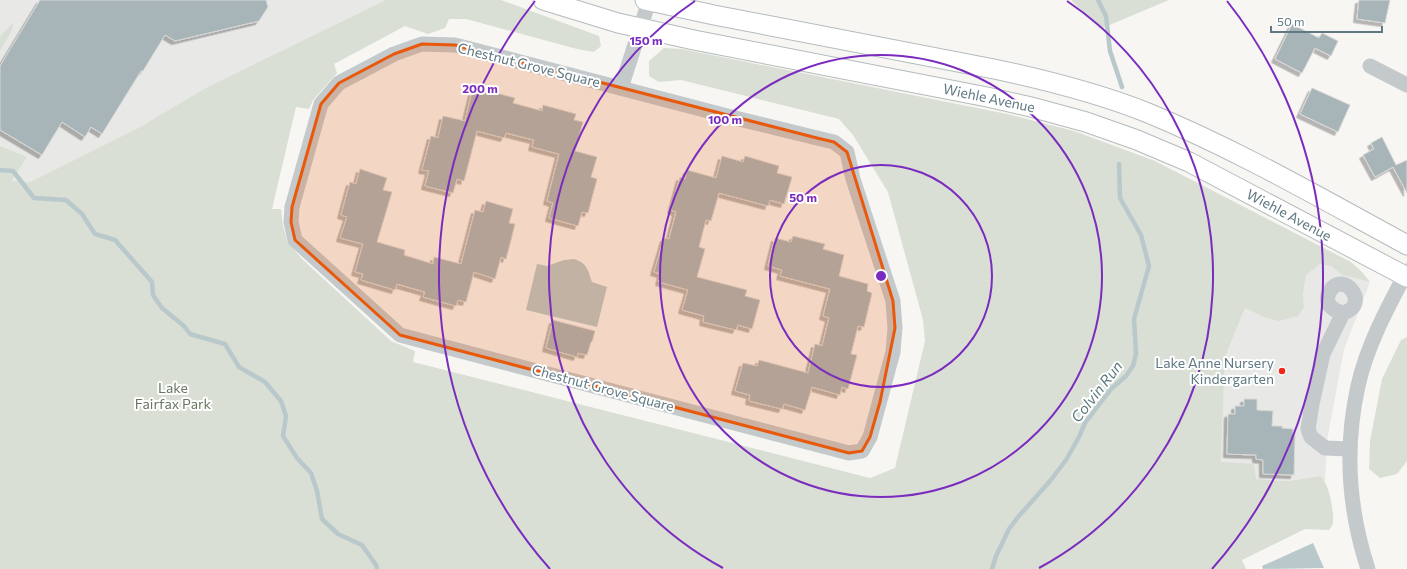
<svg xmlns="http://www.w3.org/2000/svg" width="1407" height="569" font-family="Commissioner,sans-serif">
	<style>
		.built { fill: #e8e8e7 }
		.green { fill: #d9dfd4 }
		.water { fill: #b9c9cb }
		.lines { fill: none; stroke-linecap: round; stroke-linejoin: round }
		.stream { stroke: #b9c9cb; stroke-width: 4.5 }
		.building { fill: #a7b4b8; stroke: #d8d8d6; filter: url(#shadow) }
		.major-casing { stroke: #b4bbbe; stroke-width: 21 }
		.minor { stroke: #c4c9cc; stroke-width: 15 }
		.major { stroke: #fff; stroke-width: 19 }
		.marked { fill: #e8590c; fill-opacity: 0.2; stroke: #e8590c; stroke-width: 3; stroke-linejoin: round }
		.ring { fill: none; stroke: #7b2cbf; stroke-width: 2 }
		.poi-dot { fill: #f12819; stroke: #fff; stroke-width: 1.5 }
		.labels { text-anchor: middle; stroke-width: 4; stroke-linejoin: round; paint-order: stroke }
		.street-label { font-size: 14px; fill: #5f7881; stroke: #fff }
		.poi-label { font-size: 14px; fill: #5f7881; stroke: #fff; text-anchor: end }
		.park-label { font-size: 14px; fill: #67785f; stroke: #fff }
		.water-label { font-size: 15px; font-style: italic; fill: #5a787c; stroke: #fff }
		.centre { fill: #7b2cbf; stroke: #fff; stroke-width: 2 }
		.ring-label { font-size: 12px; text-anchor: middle; font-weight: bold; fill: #7b2cbf; stroke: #fff; stroke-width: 4; stroke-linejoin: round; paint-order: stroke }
	</style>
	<defs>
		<filter id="shadow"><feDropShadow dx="-3.5" dy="3.5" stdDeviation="0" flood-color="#0004"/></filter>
	</defs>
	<rect width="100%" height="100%" fill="#f7f6f3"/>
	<g class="built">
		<polygon points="0,0 387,0 142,126 24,185 0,184"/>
		<polygon points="1320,264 1331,266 1342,275 1370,282 1344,349 1327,441 1325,481 1321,476 1288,481 1256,479 1221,462 1225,357 1245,308 1263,317 1304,307 1303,295 1306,274"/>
	</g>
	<g class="green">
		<path d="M386,0H501L599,36L601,46L594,52L577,49L466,19H449L445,28L428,34L405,26L334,64L337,73L313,100L309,109L296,107L272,209H281L283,226L287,240L301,258L391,341L415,351L413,362L870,478L895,468L925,341L923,320L888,192L853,135L839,119L681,80L659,82L649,76V61L664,48L682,49L1007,114L1074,131L1155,161L1351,262L1362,272L1370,282L1342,275L1331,266L1320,264L1306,275L1303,295L1304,307L1298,316L1279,321L1263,317L1245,308L1225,357L1221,462L1254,464L1256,479L1288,481L1321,476C1329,485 1334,510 1333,522C1333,525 1331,527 1329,530L1305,529L1242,560L1246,569H0V146L27,157L11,181L30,182L142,126L206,88Z"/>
		<polygon points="1071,0 1169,0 1100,29"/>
		<polygon points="14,22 11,32 0,51 0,36"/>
		<polygon points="1407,337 1407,461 1397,474 1380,478 1369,469 1370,441 1382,379 1401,340"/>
	</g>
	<g class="water">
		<path d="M574,259C587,263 588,270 592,282L607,287L597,327L526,310L537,264L547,266L564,260Z"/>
		<polygon points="1313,543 1324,568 1263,569 1262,566"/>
	</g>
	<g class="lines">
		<g class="stream">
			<polyline points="1098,0 1106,16 1110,51 1122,87"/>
			<polyline points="0,170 13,171 34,198 66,200 82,214 95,234 115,240 152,282 153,295 162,308 184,326 190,334 225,344 239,367 265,382 281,401 286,416 283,436 297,458 311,473 317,491 322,519 338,534 362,545 376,565 377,569"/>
			<polyline points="992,569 996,556 1009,529 1018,517 1050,481 1066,460 1079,437 1085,423 1111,389 1126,376 1133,366 1136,354 1134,319 1149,266 1141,235 1120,198 1119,164"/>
		</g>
	</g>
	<g class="building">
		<polygon points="40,0 266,0 268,7 259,21 175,41 165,35 143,71 141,71 102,134 91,127 85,137 62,122 42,155 0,130 0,66"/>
		<polygon points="1359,0 1390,0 1385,23 1357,19"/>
		<polygon points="1292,24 1319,38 1322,33 1338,41 1331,56 1315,48 1302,73 1275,59"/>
		<polygon points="1312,88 1350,105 1338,132 1300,114"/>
		<polygon points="481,89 515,98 513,103 542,111 543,105 576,114 574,120 583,122 575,151 597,157 591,177 597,179 588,213 582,212 578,226 549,218 553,203 547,201 559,154 532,147 534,140 506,133 504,138 477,131 464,181 457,179 453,193 425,186 429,171 422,170 431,136 438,138 443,116 465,121 472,92 480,95"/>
		<polygon points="1382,137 1396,165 1407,160 1407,193 1393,167 1375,177 1363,155 1374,149 1371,143"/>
		<polygon points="722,156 743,162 745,156 779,166 777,173 792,177 784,204 770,200 768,206 719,193 711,221 706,220 699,247 705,249 697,277 747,290 745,296 760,300 752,329 738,325 736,330 703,322 704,316 682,310 688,290 659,282 661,274 654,272 664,238 669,239 676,212 671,210 680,177 685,179 687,170 716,178"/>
		<polygon points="360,169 387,178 383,190 392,192 377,242 405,250 404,255 433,264 434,257 461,264 475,210 483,212 486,201 513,209 509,223 515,224 511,240 506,259 501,257 495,279 474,272 466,302 458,300 456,306 423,297 425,292 397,284 395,290 361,280 363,274 355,272 363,244 340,238 347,217 341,215 350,182 356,184"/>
		<polygon points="793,236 825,244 823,249 844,255 839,276 868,284 867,291 872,293 864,327 858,326 851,354 857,355 848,389 842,387 840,395 812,387 805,410 784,404 782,409 749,401 750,395 735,391 743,363 757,366 759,360 808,373 815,344 822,346 829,318 823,316 830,289 780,276 782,270 768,266 775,238 791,242"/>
		<polygon points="553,320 595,331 592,342 591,342 587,355 578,353 577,357 546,348"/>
		<polygon points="1244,399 1257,399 1257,410 1273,411 1272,426 1282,426 1282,428 1293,429 1293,434 1295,434 1294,475 1263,474 1263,460 1256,459 1256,455 1227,454 1228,414 1235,414 1235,406 1244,406"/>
	</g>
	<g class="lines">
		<g class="major-casing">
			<g id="major">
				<polyline points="543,0 618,23 694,40 987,97 1031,107 1086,122 1137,140 1189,162 1407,277"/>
				<path d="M645,0L714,15L994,69C1046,80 1098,93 1148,113C1238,150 1322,199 1407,245"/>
			</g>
		</g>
		<g class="minor">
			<polygon points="422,44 455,45 735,118 817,138 834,142 847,152 853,179 893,301 895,328 893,352 870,437 862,451 849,453 400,335 295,240 291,222 292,207 321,104 339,83 394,54"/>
			<polyline points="1370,66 1407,85"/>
			<polyline points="621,88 649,1"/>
			<path d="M1343,313C1332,310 1323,303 1330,291C1343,269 1372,305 1343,313L1323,354L1312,404L1308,429L1311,437L1325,448L1349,449"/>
			<path d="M1368,569C1348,508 1344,449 1358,386C1367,345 1388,307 1407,271"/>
		</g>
		<use href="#major" class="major"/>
	</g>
	<path class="marked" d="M422,44L455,45L817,138L834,142L847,152L893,301L895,328L880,402L870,437L862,451L849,453L400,335L295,240L291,222L292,207L321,104L339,83L394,54Z"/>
	<g class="ring">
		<circle cx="881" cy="276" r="111"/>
		<circle cx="881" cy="276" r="221"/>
		<path d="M723 568A332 332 0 0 1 695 1M1067 1A332 332 0 0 1 1039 568"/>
		<path d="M550 569A442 442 0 0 1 535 1M1227 1A442 442 0 0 1 1212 569"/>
	</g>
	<circle class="poi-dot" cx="1282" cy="371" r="4"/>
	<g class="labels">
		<g class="street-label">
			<text transform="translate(529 65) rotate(14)" y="5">Chestnut Grove Square</text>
			<text transform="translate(989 98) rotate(12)" y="5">Wiehle Avenue</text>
			<text transform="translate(1289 215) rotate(28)" y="5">Wiehle Avenue</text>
			<text transform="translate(603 388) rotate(15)" y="5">Chestnut Grove Square</text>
		</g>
		<g class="poi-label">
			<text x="1274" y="368">Lake Anne Nursery<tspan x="1274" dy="16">Kindergarten</tspan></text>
		</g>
		<g class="park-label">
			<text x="173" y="393">Lake<tspan x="173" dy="16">Fairfax Park</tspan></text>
		</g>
		<g class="water-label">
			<text transform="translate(1097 392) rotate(-52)" y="5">Colvin Run</text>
		</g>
	</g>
	<circle cx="881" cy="276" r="6" class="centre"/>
	<g class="ring-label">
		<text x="646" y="45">150 m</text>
		<text x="480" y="93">200 m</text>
		<text x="725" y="124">100 m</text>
		<text x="803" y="202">50 m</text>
	</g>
	<path d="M1271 26v6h111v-6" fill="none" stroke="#5f7881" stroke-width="2"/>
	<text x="1277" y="26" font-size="12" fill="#5f7881" stroke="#ffffff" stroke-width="3" paint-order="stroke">50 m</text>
</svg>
